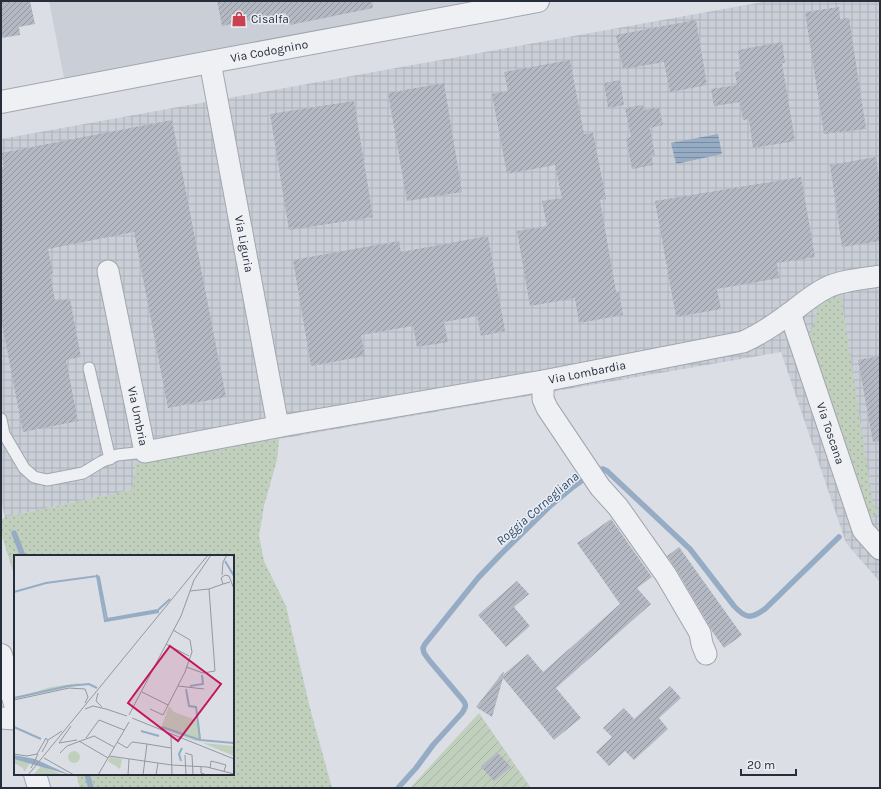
<svg xmlns="http://www.w3.org/2000/svg" width="881" height="789" font-family="Karla,sans-serif">
	<style>
		.built { fill: #caced7 }
		.industrial { fill: url(#industrial-grid) }
		.grass { fill: url(#grass-dots) }
		.garden { fill: url(#garden-furrows) }
		.water { fill: url(#water-rules) }
		.lines { fill: none; stroke-linecap: round; stroke-linejoin: round }
		.stream { stroke: #96acc5; stroke-width: 5.5 }
		.building { fill: url(#building-hatch) }
		.service-casing { stroke: #a1a6af; stroke-width: 13 }
		.minor-casing { stroke: #a1a6af; stroke-width: 23 }
		.tertiary-casing { stroke: #a1a6af; stroke-width: 24 }
		.service { stroke: #eef0f4; stroke-width: 11 }
		.minor { stroke: #eef0f4; stroke-width: 21 }
		.tertiary { stroke: #eef0f4; stroke-width: 22 }
		.labels { text-anchor: middle; stroke-width: 3; stroke-linejoin: round; paint-order: stroke }
		.poi-label { font-size: 12px; fill: #262d3b; stroke: #eaeef3; text-anchor: start }
		.street-label { font-size: 12px; fill: #262d3b; stroke: #eaeef3 }
		.water-label { font-size: 13px; font-style: italic; fill: #314a6e; stroke: #eaeef3 }
		.inset-river { fill: none; stroke: #96acc5; stroke-width: 2 }
		.inset-road { fill: none; stroke: #9398a1; stroke-width: 1 }
		.view { fill: #c2185b; fill-opacity: 0.15; stroke: #c2185b; stroke-width: 2 }
		.inset-edge { fill: none; stroke: #262d3b; stroke-width: 2 }
	</style>
	<defs>
		<pattern id="industrial-grid" width="8" height="8" patternUnits="userSpaceOnUse"><rect width="8" height="8" fill="#caced7"/><path d="M0 4h8M4 0v8" fill="none" stroke="#adb1b9"/></pattern>
		<pattern id="grass-dots" width="8" height="8" patternUnits="userSpaceOnUse"><rect width="8" height="8" fill="#c1cfbd"/><path d="M2 2h.1M6 6h.1" fill="none" stroke="#a6b2a3" stroke-width="1.8" stroke-linecap="round"/></pattern>
		<pattern id="garden-furrows" width="10" height="10" patternUnits="userSpaceOnUse"><rect width="10" height="10" fill="#c1cfbd"/><path d="M-1 1l2-2M0 10L10 0M9 11l2-2" fill="none" stroke="#a6b2a3"/></pattern>
		<pattern id="water-rules" width="6" height="5" patternUnits="userSpaceOnUse"><rect width="6" height="5" fill="#96acc5"/><path d="M0 2.5h6" fill="none" stroke="#7a8ca1"/></pattern>
		<pattern id="building-hatch" width="6" height="6" patternUnits="userSpaceOnUse"><rect width="6" height="6" fill="#b3b8c2"/><path d="M-1 1l2-2M0 6l6-6M5 7l2-2" fill="none" stroke="#91969f"/></pattern>
	</defs>
	<rect width="100%" height="100%" fill="#dbdfe5"/>
	<polygon class="built" points="49,1 474,1 66,88"/>
	<polygon class="industrial" points="768,1 880,1 880,582 846,543 781,352 136,464 132,490 5,517 1,501 1,139"/>
	<g class="grass">
		<polygon points="841,296 873,505 879,512 870,519 868,517 812,346 810,336 818,307 835,297"/>
		<polygon points="279,439 277,460 264,506 259,536 264,561 286,606 310,708 332,788 80,788 76,774 233,774 233,556 15,556 15,578 1,533 1,520 5,517 132,490 136,464"/>
	</g>
	<polygon class="garden" points="479,713 531,788 410,788"/>
	<polygon class="water" points="718,134 722,154 676,164 671,143"/>
	<g class="lines">
		<g class="stream">
			<path d="M595,471L597,470L603,469L607,471L690,549L734,606C746,619 751,619 765,609L839,537"/>
			<polyline points="14,533 23,556"/>
			<polyline points="87,774 91,788"/>
			<path d="M398,788L416,768L433,745L462,713C466,707 467,705 462,699L429,660L424,653L423,648L425,644L478,578L500,555L549,507L573,487L588,476"/>
		</g>
	</g>
	<g class="building">
		<polygon points="1,1 30,1 35,24 19,27 20,35 1,38"/>
		<polygon points="217,1 372,1 373,8 290,25 289,23 288,23 286,13 222,26"/>
		<polygon points="839,7 840,19 849,18 866,129 824,134 805,12"/>
		<polygon points="696,20 707,85 670,92 664,62 623,69 616,35"/>
		<polygon points="782,42 785,63 782,63 795,141 753,148 749,119 743,120 740,102 714,106 711,89 737,85 735,72 741,71 738,50"/>
		<polygon points="570,60 584,134 593,133 606,199 600,200 616,292 619,292 623,315 579,323 575,298 530,306 517,231 547,226 542,201 562,198 555,165 507,174 492,94 508,91 504,72"/>
		<polygon points="620,80 624,105 608,108 604,83"/>
		<polygon points="444,83 462,192 407,201 388,93"/>
		<polygon points="354,101 373,217 289,230 270,114"/>
		<polygon points="643,105 644,110 659,107 663,125 650,128 655,155 651,156 653,165 632,169 626,138 631,137 625,108"/>
		<polygon points="172,120 226,397 168,408 134,232 48,249 53,273 50,274 55,301 70,299 81,357 66,360 78,421 23,432 1,319 1,167 4,167 1,153"/>
		<polygon points="876,157 880,184 880,241 842,247 830,165"/>
		<polygon points="801,177 815,257 777,263 779,278 717,289 721,309 676,317 655,201"/>
		<polygon points="488,236 505,331 481,336 477,316 444,322 448,342 417,347 413,326 361,335 365,356 311,366 293,260 399,241 401,252"/>
		<polygon points="880,356 880,441 873,442 858,360"/>
		<polygon points="611,519 652,577 637,588 651,604 556,688 581,718 554,740 503,678 492,717 476,707 504,671 503,675 528,654 543,672 620,604 577,543"/>
		<polygon points="679,547 742,635 724,648 712,631 710,627 676,569 667,556"/>
		<polygon points="517,581 529,594 514,607 530,626 506,647 478,615"/>
		<polygon points="670,686 681,698 659,718 668,729 634,760 625,751 609,766 596,752 612,737 603,728 624,708 634,719"/>
		<polygon points="497,752 511,767 494,781 481,767"/>
	</g>
	<g class="lines">
		<g class="service-casing">
			<g id="service">
				<polyline points="89,368 110,459"/>
				<polyline points="1,419 4,434 24,468 34,477 47,480 83,473 101,462 117,455 145,452"/>
			</g>
		</g>
		<g class="minor-casing">
			<g id="minor">
				<path id="s1" d="M210,62L278,426"/>
				<path id="s2" d="M108,271L145,452L287,425L543,381L743,342C761,334 777,323 793,311C803,303 814,294 826,288C842,280 862,279 880,276"/>
				<path id="s3" d="M790,313L863,530L880,549"/>
				<polyline points="543,381 543,399 547,408 600,487 618,507 666,575 700,633 702,644 706,654"/>
				<polyline points="1,718 15,719"/>
			</g>
		</g>
		<g class="tertiary-casing">
			<g id="tertiary">
				<path id="s4" d="M1,102L210,62L538,1"/>
				<polyline points="1,655 15,704"/>
				<polyline points="35,774 39,788"/>
			</g>
		</g>
		<use href="#service" class="service"/>
		<use href="#minor" class="minor"/>
		<use href="#tertiary" class="tertiary"/>
	</g>
	<defs>
		<g id="shop-bare" transform="scale(1.2)"><path d="M-5-2.5h2.3a2.7 3.5 0 0 1 5.4 0H5L5.5 6h-11ZM-1.5-2.5h3a1.5 2.3 0 0 0-3 0Z" fill="#ca4151" stroke="#eaeef3" stroke-width="2.5" paint-order="stroke"/></g>
	</defs>
	<g fill-rule="evenodd">
		<use href="#shop-bare" x="239" y="19"/>
	</g>
	<g class="labels">
		<g class="poi-label">
			<text x="251" y="23">Cisalfa</text>
		</g>
		<g class="street-label">
			<text dy="4" stroke="none"><textPath href="#s4" startOffset="273">Via Codognino</textPath></text>
			<text dy="4" stroke="none"><textPath href="#s1" startOffset="185">Via Liguria</textPath></text>
			<text dy="4" stroke="none"><textPath href="#s2" startOffset="634">Via Lombardia</textPath></text>
			<text dy="4" stroke="none"><textPath href="#s2" startOffset="148">Via Umbria</textPath></text>
			<text dy="4" stroke="none"><textPath href="#s3" startOffset="127">Via Toscana</textPath></text>
		</g>
		<g class="water-label">
			<text transform="translate(537 508) rotate(-41)" y="5">Roggia Cornegliana</text>
		</g>
	</g>
	<g transform="translate(14 555)">
		<rect width="220" height="220" fill="#dbdfe5"/>
		<path d="M155,151L160,157L185,166L187,185L182,186L147,173ZM189,188L220,191V201ZM27,211L42,217L49,220H19Z" fill="#c1cfbd"/>
		<path d="M65,128V130L0,144L37,132ZM0,204L5,205L17,207L10,217L9,213L0,208Z" fill="#c1cfbd"/>
		<path d="M96,202L108,204L106,214L94,206Z" fill="#c1cfbd"/>
		<path d="M54 202a6 6 0 1 1 12 0a6 6 0 1 1-12 0Z" fill="#c1cfbd"/>
		<path d="M0,200L21,204L56,220L0,204Z" fill="#96acc5"/>
		<path class="inset-river" d="M211,6L220,21M82,20L85,22L93,64L144,55L156,44M0,37L32,28L83,21L91,66L145,57M176,131L189,129L188,120M172,134L175,151L182,152L186,184M0,143L54,131L75,129L83,133M0,172L27,184M148,172L186,185L220,188M127,176L145,181M167,206L165,199L168,193"/>
		<path class="inset-road" d="M208,20L209,7L213,0M216,27L209,29L207,23L211,20L215,21L220,34M176,36L195,34L209,29M152,89L175,101M172,112L189,118L201,116L195,34M164,131L190,134M71,134L74,142L71,148M128,137L154,150M84,138L82,146L88,152M0,145L55,133L71,134M71,154L79,151L92,154M92,154L113,161M136,154L149,160L171,117L178,97L176,85L159,75M115,160L167,61L180,25L197,0M118,163L220,204M57,171L45,188L63,185M157,180L158,220M72,183L85,165L110,175M34,185L48,176M65,186L94,203M103,187L113,193L118,187L133,189M46,198L53,191L80,181L100,192M171,198L178,200L179,220M0,199L13,201L23,199L32,183L34,186L28,197M171,200L172,220M95,201L158,210L193,212L220,219M30,203L60,220M187,211V218L193,220M17,213L24,199M196,213L197,206L205,208L212,210L210,216M14,220L194,0M84,220L115,167M114,220L115,204M129,220L133,189L157,193M142,220L144,208"/>
		<path class="view" d="M156,91L207,129L164,186L114,148Z"/>
		<rect width="220" height="220" class="inset-edge"/>
	</g>
	<rect width="881" height="789" fill="none" stroke="#262d3b" stroke-width="4"/>
	<path d="M741 769v6h55v-6" fill="none" stroke="#262d3b" stroke-width="2"/>
	<text x="747" y="769" font-size="12" fill="#262d3b" stroke="#eaeef3" stroke-width="3" paint-order="stroke">20 m</text>
</svg>
